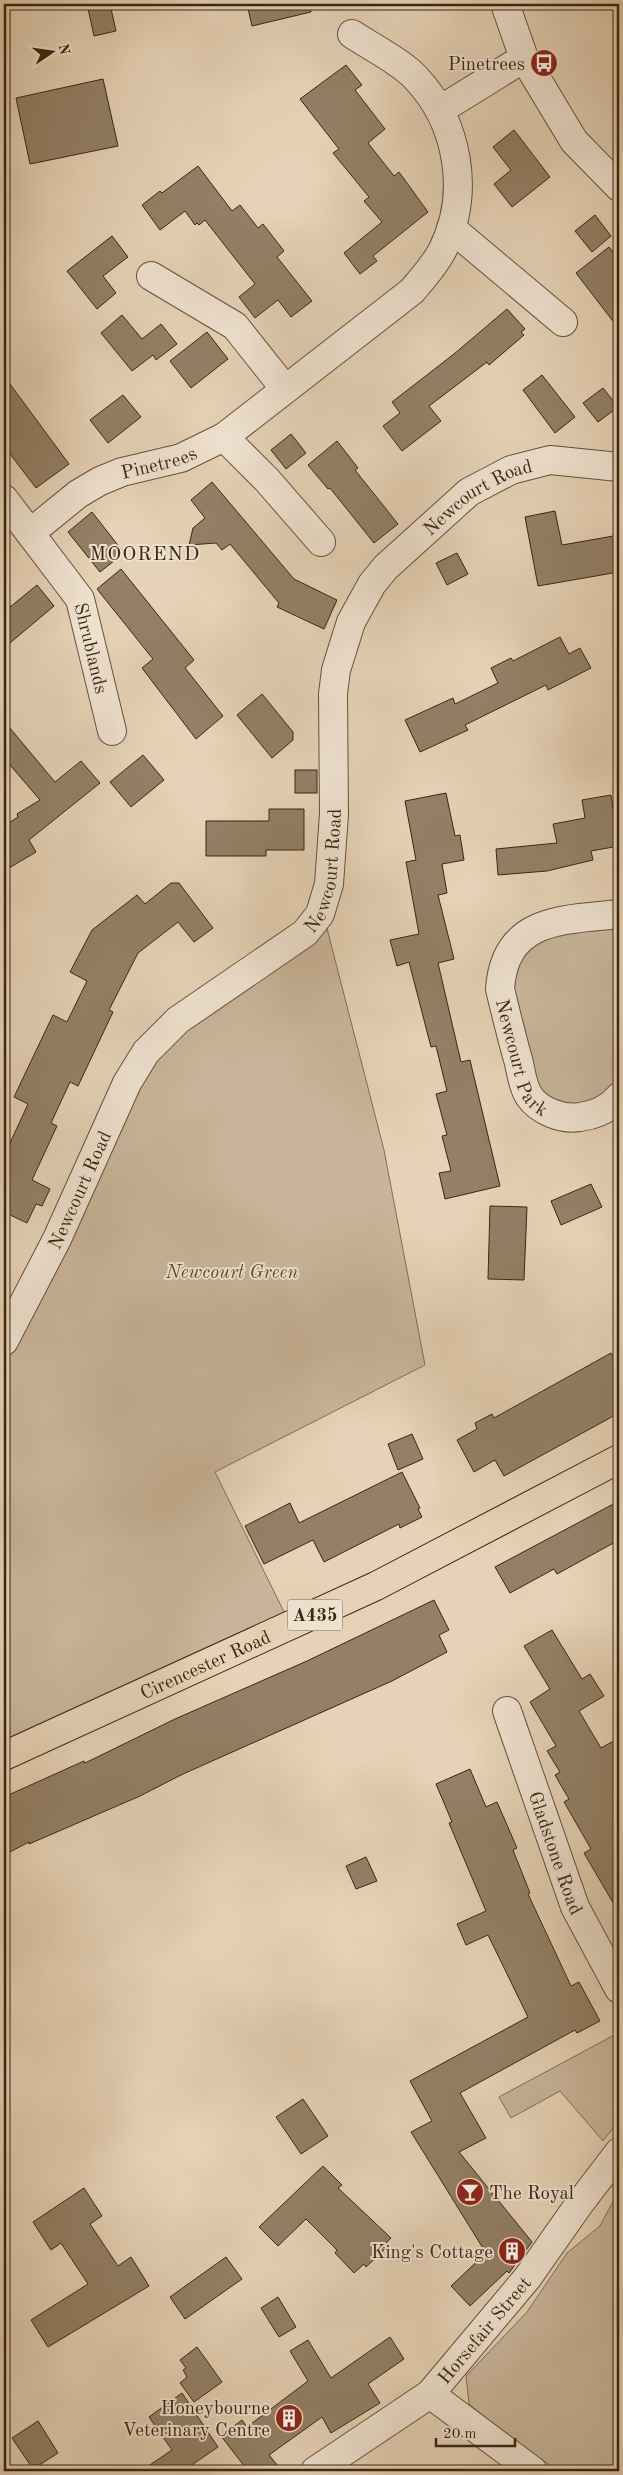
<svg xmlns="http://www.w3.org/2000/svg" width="623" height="2475" font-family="'Old Standard TT',serif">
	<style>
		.green { fill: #c9b59a; stroke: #816e55 }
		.building { fill: #938066; stroke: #392710 }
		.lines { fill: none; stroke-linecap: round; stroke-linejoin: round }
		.minor-casing { stroke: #64523a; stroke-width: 30 }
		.major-casing { stroke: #392710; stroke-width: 30 }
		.minor { stroke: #efe2d0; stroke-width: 28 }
		.major { stroke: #e6d2b6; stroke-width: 28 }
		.labels { text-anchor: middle; stroke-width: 4; stroke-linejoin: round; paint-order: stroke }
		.shield { fill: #efe2d0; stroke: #705f4a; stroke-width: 1 }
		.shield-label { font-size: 18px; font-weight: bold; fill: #392710 }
		.poi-label { font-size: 19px; fill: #392710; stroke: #efe2d0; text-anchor: end }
		.street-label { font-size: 19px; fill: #392710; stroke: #efe2d0 }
		.park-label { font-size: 19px; font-style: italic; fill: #5d4a32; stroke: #efe2d0 }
		.neighbourhood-label { font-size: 20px; letter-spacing: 1px; fill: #392710; stroke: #efe2d0 }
	</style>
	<rect width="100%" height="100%" fill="#e6d2b6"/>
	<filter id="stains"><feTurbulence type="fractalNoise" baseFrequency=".004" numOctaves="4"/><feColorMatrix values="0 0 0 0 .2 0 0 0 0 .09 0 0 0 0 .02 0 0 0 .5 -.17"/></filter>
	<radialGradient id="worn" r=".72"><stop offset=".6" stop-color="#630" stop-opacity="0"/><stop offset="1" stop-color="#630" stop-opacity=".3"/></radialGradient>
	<g class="green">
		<polygon points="322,909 384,1150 425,1365 215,1472 291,1626 4,1756 4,1341 127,1083"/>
		<polygon points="619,923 619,1080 613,1089 584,1106 558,1103 547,1096 538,1087 512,982 514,970 534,938"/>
		<polygon points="618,2033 619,2121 603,2141 560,2091 511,2118 499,2097"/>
		<polygon points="619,2190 619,2471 559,2471 512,2440 469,2404 466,2376 527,2312 567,2253 600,2226"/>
	</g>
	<g class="building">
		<polygon points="87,4 110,4 116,31 94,36"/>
		<polygon points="247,4 310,4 311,12 252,26"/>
		<polygon points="346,65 362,85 355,90 385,129 368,143 394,176 399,172 428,212 373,256 377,261 360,274 344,253 382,222 364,201 369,197 333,153 339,149 300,99"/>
		<polygon points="103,79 118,146 30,164 16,98"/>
		<polygon points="514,130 550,177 512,207 494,184 511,170 493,147"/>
		<polygon points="198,166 232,211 240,205 258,228 263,224 284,251 277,257 312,301 291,317 278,300 255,318 239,297 255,284 205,220 199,225 197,223 195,225 185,211 160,230 142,205 160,191 162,193"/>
		<polygon points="595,215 611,236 592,252 575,231"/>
		<polygon points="112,236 128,257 103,276 116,293 97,309 67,271"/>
		<polygon points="609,247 619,260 619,329 576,273"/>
		<polygon points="507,309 525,329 521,332 524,335 489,365 487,362 429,406 441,421 402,451 383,426 400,413 392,402 454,354"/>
		<polygon points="122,315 142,339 161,324 177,344 156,360 153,355 132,371 101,333"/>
		<polygon points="207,332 228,359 191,388 170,361"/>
		<polygon points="542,375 575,417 555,433 523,390"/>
		<polygon points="4,376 69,464 36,488 4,446"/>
		<polygon points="603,388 618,407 598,422 583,403"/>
		<polygon points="123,395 141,417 108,443 90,420"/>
		<polygon points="291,434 306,453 286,469 271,450"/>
		<polygon points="337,441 358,468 355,470 398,524 374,543 330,488 328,489 308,465"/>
		<polygon points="212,482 294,579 337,600 324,629 277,607 279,603 230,544 222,550 216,543 189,545 193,528 205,518 191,500"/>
		<polygon points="555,511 562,545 619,535 619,572 538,586 525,517"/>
		<polygon points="92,512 124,553 100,572 68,532"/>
		<polygon points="457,553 468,574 447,585 436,563"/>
		<polygon points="121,569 194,660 185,668 223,716 196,739 142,668 153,659 97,589"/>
		<polygon points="37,585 54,606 4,648 4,612"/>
		<polygon points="560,637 569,654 580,648 591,668 548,690 546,685 465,725 468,730 420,752 405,720 453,698 455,704 498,683 491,668 511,658 513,661"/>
		<polygon points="262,694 293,732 293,740 272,758 237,715"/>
		<polygon points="4,721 55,782 81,761 100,783 29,840 36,852 4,871 4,826 18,817 17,814 40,800 4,758"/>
		<polygon points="143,755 164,780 131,807 110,782"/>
		<rect x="295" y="770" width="22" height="23"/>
		<polygon points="446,793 455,836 460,835 464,860 442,864 447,893 438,895 454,959 438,963 461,1062 470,1060 500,1186 445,1199 439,1173 451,1171 442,1136 447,1135 436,1094 447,1091 436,1046 431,1047 409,962 397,966 390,940 419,934 406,862 416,860 405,801"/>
		<polygon points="611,795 619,846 591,851 593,860 547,871 498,875 496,849 557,843 553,824 585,818 582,800"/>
		<polygon points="269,809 304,809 304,850 266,850 266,856 206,856 206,821 269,821"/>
		<polygon points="171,883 179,883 213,928 194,942 178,922 138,953 109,1010 113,1012 78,1086 70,1082 51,1123 57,1126 32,1180 50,1189 42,1206 36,1204 27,1223 4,1212 4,1156 28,1104 14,1097 53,1015 67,1022 87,981 70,972 92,930 137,895 145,904"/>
		<polygon points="591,1184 602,1207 561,1225 551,1201"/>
		<polygon points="490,1206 527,1207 524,1280 488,1279"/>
		<polygon points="611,1353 619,1368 619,1413 504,1476 495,1460 474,1472 457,1440 477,1429 475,1423 492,1414 494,1418"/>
		<polygon points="412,1434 423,1459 398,1470 388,1444"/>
		<polygon points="402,1472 420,1508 418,1509 422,1517 400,1528 399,1524 324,1562 313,1540 264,1564 245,1526 290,1503 299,1523"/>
		<polygon points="619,1501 619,1540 557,1574 554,1569 510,1593 495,1567"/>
		<polygon points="434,1600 449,1630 439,1635 447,1652 392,1681 183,1774 140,1796 29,1844 29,1842 4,1855 4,1797 84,1761 85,1763 175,1719 307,1661"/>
		<polygon points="552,1630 582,1679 590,1674 604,1696 579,1711 601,1748 619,1738 619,1913 584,1853 591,1849 564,1802 569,1799 555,1775 560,1772 547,1751 556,1746 530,1702 550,1689 524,1646"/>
		<polygon points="470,1769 486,1807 497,1802 517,1848 513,1850 530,1893 528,1894 571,1986 579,1982 600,2021 577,2033 575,2030 460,2093 486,2138 459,2152 532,2242 509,2273 507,2271 470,2306 451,2286 486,2253 411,2132 432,2121 410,2081 528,2017 488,1935 466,1945 457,1924 486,1911 449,1823 452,1822 436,1784"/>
		<polygon points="366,1857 377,1881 356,1889 346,1866"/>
		<polygon points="303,2099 328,2136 301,2154 276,2117"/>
		<polygon points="323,2166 342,2185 338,2188 391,2238 383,2246 385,2249 366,2267 364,2264 354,2273 335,2253 337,2250 306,2219 278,2246 259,2227"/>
		<polygon points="84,2188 102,2216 90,2224 118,2266 131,2257 149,2286 48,2347 31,2320 88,2284 61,2243 51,2250 33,2222"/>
		<polygon points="226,2257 242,2279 185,2319 170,2297"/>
		<polygon points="278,2297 296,2327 279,2337 261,2308"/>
		<polygon points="390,2337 404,2359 368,2384 380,2403 331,2433 322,2417 269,2455 282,2471 248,2471 221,2436 242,2420 247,2427 308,2381 290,2351 308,2340 331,2378"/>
		<polygon points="197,2347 222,2382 194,2402 180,2383 187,2377 183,2370 186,2368 180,2360"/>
		<polygon points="182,2393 218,2447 183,2471 141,2471 172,2450 149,2417"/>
		<polygon points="38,2421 58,2453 33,2469 12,2438"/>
	</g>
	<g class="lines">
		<g class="minor-casing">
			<g id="minor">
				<polyline points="505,4 524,58 574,141 619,187"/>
				<polyline points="440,110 524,58"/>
				<polyline points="451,228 563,322"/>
				<polyline points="151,276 235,326 285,389"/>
				<polyline points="224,437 267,480 321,542"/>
				<path id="s1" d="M4,499L80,599L112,731"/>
				<path id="s2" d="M30,533L78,494L100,481L122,472L181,458L224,437L412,291C423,278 434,266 442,251C471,194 459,123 415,77C401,62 370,46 352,34"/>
				<path id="s3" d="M619,914C564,920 505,917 500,989C506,1014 512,1039 519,1063C521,1073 523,1087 529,1096C539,1111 562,1120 580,1117C595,1115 609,1109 619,1097"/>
				<path id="s4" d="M4,1341L57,1239L127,1083L146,1052L178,1020L305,933L320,914L329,884L334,814L333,694L336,670L351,622L372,584L386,567L469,492L511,470L550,460L619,467"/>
				<path id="s5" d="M507,1711L575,1907L619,1989"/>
				<polyline points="430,2394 533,2471"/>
				<path id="s6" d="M315,2471L430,2394L528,2277L580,2203L619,2152"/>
			</g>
		</g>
		<g class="major-casing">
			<g id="major">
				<path id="s7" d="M4,1756L376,1586L619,1459"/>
			</g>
		</g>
		<use href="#minor" class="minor"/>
		<use href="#major" class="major"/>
	</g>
	<defs>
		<g id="bus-disc" transform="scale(1.4375)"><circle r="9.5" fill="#8f2418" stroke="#efe2d0"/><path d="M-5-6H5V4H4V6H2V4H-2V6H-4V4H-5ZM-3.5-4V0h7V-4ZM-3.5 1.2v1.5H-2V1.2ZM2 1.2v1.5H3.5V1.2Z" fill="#fff"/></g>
		<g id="bar-disc" transform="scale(1.4375)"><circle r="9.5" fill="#8f2418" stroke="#efe2d0"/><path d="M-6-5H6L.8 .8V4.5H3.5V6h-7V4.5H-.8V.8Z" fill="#fff"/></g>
		<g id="building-disc" transform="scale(1.4375)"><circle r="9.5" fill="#8f2418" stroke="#efe2d0"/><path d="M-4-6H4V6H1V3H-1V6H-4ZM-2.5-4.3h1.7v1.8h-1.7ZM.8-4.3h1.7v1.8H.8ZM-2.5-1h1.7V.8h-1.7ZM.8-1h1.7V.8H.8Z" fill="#fff"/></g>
	</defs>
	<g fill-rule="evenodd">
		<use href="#bus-disc" x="544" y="63"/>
		<use href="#bar-disc" x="470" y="2192"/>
		<use href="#building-disc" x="512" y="2251"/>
		<use href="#building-disc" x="289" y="2418"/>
	</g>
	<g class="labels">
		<rect class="shield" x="287.5" y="1599.5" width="55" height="31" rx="4"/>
		<g class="shield-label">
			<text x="315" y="1621">A435</text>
		</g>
		<g class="poi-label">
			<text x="525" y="70">Pinetrees</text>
			<text x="489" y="2199" text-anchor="start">The Royal</text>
			<text x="493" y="2258">King's Cottage</text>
			<text x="270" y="2414">Honeybourne<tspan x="270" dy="22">Veterinary Centre</tspan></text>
		</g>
		<g class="street-label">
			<text dy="7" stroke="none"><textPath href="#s2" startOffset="149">Pinetrees</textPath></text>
			<text dy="7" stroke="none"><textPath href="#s4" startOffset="1024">Newcourt Road</textPath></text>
			<text dy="7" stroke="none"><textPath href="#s1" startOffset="176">Shrublands</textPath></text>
			<text dy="7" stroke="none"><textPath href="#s4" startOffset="589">Newcourt Road</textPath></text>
			<text dy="7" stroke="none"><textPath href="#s3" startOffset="231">Newcourt Park</textPath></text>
			<text dy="7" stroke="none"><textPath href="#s4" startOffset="169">Newcourt Road</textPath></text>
			<text dy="7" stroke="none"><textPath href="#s7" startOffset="221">Cirencester Road</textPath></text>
			<text dy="7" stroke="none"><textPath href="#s5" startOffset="150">Gladstone Road</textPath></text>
			<text dy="7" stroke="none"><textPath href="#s6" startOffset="222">Horsefair Street</textPath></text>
		</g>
		<g class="park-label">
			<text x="232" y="1278">Newcourt Green</text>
		</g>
		<g class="neighbourhood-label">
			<text x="145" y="560">MOOREND</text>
		</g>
	</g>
	<rect width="623" height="2475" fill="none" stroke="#e6d2b6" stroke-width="20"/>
	<rect x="5" y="5" width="613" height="2465" fill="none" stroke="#392710" stroke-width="2.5"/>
	<rect x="10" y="10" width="603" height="2455" fill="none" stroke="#392710"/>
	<g transform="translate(52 52) rotate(77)" stroke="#efe2d0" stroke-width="4" paint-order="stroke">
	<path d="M0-4L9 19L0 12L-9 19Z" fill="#392710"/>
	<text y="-8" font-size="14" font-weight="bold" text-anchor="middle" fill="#392710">N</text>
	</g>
	<path d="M436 2438v8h79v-8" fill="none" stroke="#392710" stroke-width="2.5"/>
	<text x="443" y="2438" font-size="15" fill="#392710" stroke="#efe2d0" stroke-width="4" paint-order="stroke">20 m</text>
	<rect width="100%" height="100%" filter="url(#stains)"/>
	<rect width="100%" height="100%" fill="url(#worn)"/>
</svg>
